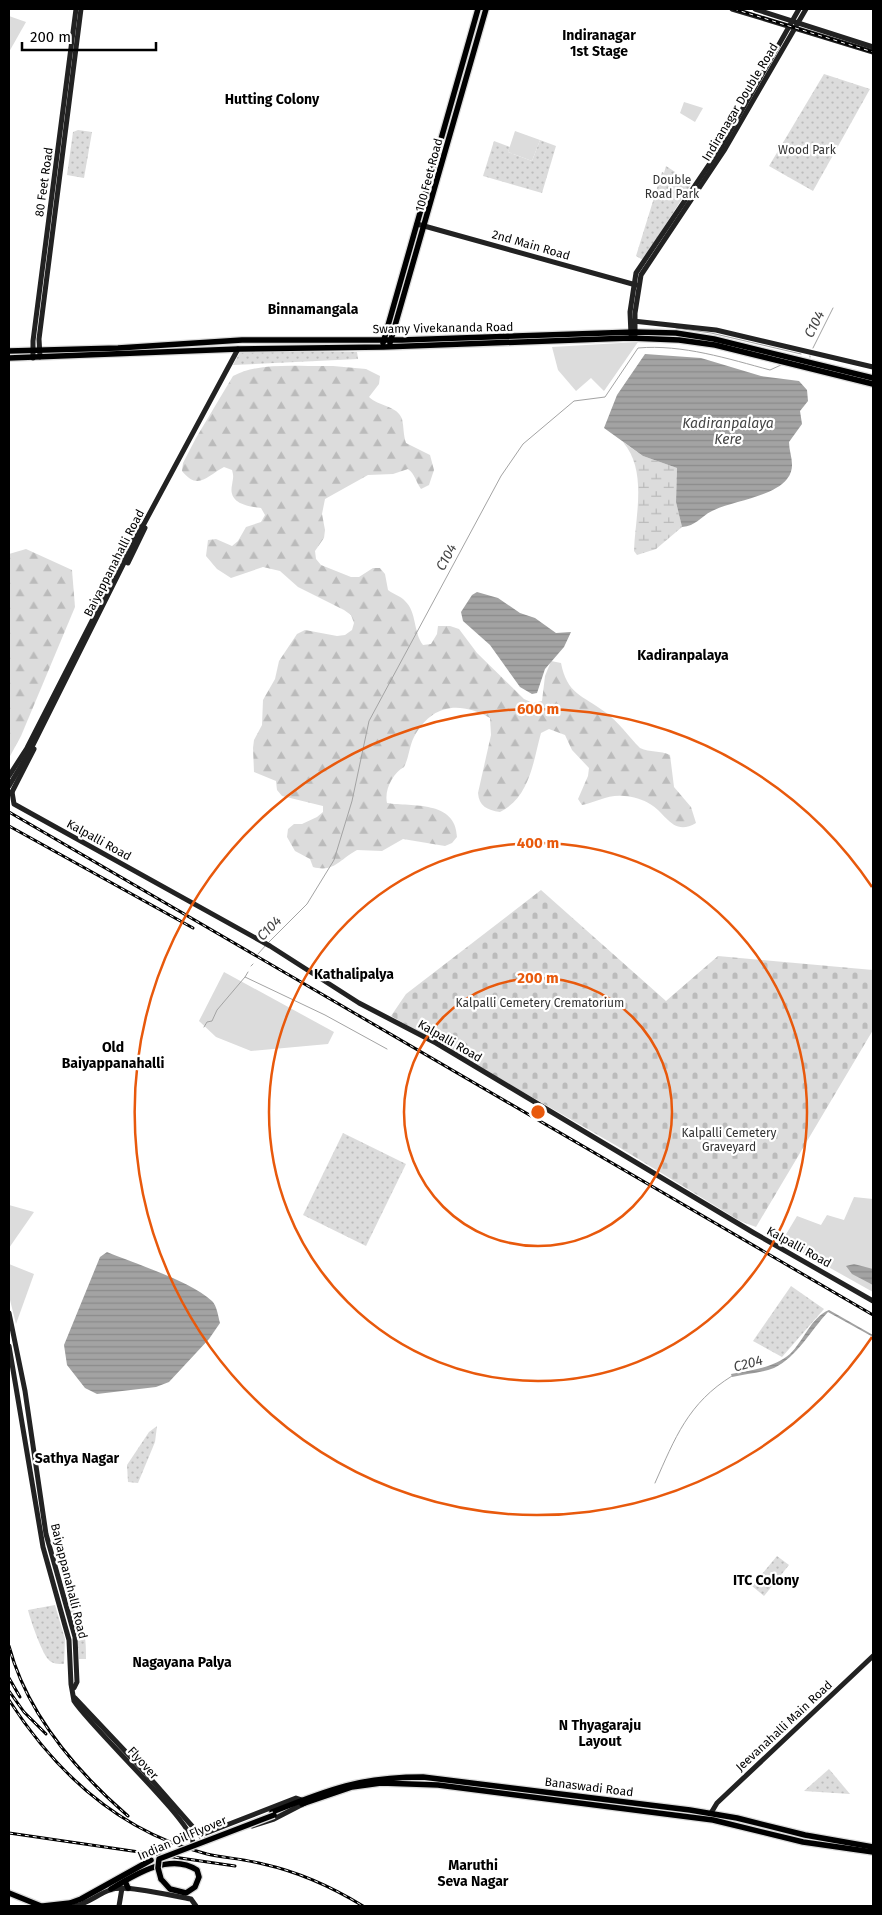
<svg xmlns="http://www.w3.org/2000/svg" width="882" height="1915" font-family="'Fira Sans',sans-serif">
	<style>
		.grass { fill: #dcdcdc }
		.forest { fill: url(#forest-firs) }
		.wetland { fill: url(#wetland-marsh) }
		.cemetery { fill: url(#cemetery-stones) }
		.park { fill: url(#park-dots) }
		.water { fill: url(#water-rules) }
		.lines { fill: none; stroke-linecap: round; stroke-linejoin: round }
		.stream { stroke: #a3a3a3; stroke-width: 1 }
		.primary-casing { stroke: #dbdbdb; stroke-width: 8 }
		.secondary { stroke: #222; stroke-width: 5 }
		.primary { stroke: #000; stroke-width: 5.5 }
		.rail-casing { stroke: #000; stroke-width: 3 }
		.rail { stroke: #fff; stroke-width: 1; stroke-dasharray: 4; stroke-linecap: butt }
		.primary-bridge-casing { stroke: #dbdbdb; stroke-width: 8; stroke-linecap: butt }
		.primary-bridge { stroke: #000; stroke-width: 5.5 }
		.ring { fill: none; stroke: #e8590c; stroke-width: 2.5 }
		.labels { text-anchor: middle; stroke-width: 4.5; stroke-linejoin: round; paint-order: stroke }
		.street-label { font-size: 12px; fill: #000; stroke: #fff }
		.park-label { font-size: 12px; fill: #333; stroke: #fff }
		.neighbourhood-label { font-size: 14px; font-weight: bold; fill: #000; stroke: #fff }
		.water-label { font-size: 14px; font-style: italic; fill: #444; stroke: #fff }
		.centre { fill: #e8590c; stroke: #fff; stroke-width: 2.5 }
		.ring-label { font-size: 15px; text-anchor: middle; font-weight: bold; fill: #e8590c; stroke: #fff; stroke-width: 4.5; stroke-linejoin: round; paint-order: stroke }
	</style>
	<defs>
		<pattern id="forest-firs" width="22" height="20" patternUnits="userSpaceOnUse" patternTransform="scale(1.25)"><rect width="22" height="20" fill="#dcdcdc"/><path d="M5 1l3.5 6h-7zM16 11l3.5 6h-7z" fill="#bbb"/></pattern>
		<pattern id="wetland-marsh" width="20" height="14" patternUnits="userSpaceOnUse" patternTransform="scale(1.25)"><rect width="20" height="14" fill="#dcdcdc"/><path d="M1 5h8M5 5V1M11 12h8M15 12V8" fill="none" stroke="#bbb"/></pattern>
		<pattern id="cemetery-stones" width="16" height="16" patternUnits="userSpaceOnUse" patternTransform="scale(1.25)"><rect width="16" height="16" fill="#dcdcdc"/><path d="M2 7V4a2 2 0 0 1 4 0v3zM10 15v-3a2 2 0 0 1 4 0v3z" fill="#bbb"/></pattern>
		<pattern id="park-dots" width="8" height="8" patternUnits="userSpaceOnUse" patternTransform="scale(1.25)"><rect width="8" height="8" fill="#dcdcdc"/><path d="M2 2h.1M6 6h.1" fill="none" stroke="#bbb" stroke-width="1.8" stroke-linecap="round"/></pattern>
		<pattern id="water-rules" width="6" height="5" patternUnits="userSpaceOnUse" patternTransform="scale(1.25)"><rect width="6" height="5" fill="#a3a3a3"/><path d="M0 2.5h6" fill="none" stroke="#8b8b8b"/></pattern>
	</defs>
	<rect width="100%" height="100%" fill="#fff"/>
	<g class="grass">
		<polygon points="9,16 26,22 9,52"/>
		<polygon points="684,102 703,108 695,122 680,113"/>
		<polygon points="515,131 540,140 532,161 508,152"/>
		<polygon points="638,342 604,391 591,378 576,391 558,370 552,347"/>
		<polygon points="224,972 334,1032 328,1044 251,1051 216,1037 199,1021"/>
		<polygon points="854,1197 873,1199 873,1292 782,1241 797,1216 821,1225 827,1215 844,1220"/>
		<polygon points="9,1205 34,1212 9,1248"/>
		<polygon points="9,1264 34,1274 16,1324 9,1296"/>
	</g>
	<g class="forest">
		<path d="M333,366L366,369L380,376L379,384L369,397C378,406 398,406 402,419C404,427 403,434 406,443L430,455L434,470L429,485L421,489C416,482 415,474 408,469L393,474L368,475L325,499L322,514L325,530L324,538L315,551L316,559L321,565L351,577H359L373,568H380L385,574L388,590C393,594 401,596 405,601C417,612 413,632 423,645L431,644L437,634L438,626H450L459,629L477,653L524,699L533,703L542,701L545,676L551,661L561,663C567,694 582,695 605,712C618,721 629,737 640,748C650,753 660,750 670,755L674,787L691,807L696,823C673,837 666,813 650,804C644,800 632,796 624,796C609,794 596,802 582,805L578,799L588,776L589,768L572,750L565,735L549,729L541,733C533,762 530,797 500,812C487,810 479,806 478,793L491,735L490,718C459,701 432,704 414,737C409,747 409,758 404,767C393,773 384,790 387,803C412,807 456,800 457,837L452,843L445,846L403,839L382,851L357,850C340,859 334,873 313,867L310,859L295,851L287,837L288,829L294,824H302L317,817L323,812V806L282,796L277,790L276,781L254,772L253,748L254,740L262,725L263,700L275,679L279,661L297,634L305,630L337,636L345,635L352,630L354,623L351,615L344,610L298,587L280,571L263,567L231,578L217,569L206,556L208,540L216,539L232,546L238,541L246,527L261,522L265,515L261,508C248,506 228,504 232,485C233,478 234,477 232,470L224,467C207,476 198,491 182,471L183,463L196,438L233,376C261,361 302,367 333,366Z"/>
		<polygon points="26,549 72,570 75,607 21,736 9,758 9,554"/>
	</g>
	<path class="wetland" d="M623,442L643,456L677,468L676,502L682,527L656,549L637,555L634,551C635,517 648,471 623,442Z"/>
	<polygon class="cemetery" points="541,890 666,1001 718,956 873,970 873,1030 756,1227 740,1221 617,1146 391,1016 406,994"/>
	<g class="park">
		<polygon points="824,74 870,89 813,191 769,166"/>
		<polygon points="78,130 92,132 84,178 67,175 73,132"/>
		<polygon points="540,140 556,146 542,193 483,176 494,141 510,147 508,152 532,161"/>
		<polygon points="666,166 692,183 643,260 636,256 662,172 664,173"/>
		<polygon points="240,352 357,352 358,359 233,365"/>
		<polygon points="343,1133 406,1164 366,1246 303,1215"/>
		<polygon points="791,1286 824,1309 782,1357 753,1341"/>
		<polygon points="157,1426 155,1442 138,1483 128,1482 127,1465 149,1432"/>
		<polygon points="777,1556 789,1565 764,1596 752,1586"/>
		<path d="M65,1597H73C71,1608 76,1613 81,1623C86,1635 86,1646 86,1659H79L77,1630Z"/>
		<path d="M55,1605L65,1639L64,1664C58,1664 52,1664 48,1659C42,1653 30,1619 28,1610Z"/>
		<polygon points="829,1769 850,1794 804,1791"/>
	</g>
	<g class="water">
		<path d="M645,354L701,358L761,376L799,381L807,390L808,401L800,411L802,424L789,442C789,455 797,466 787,479C773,497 732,501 712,511C700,517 696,526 682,527L676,502L677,468L643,456L604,428L617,395Z"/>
		<polygon points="477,592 498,598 520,613 535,618 556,633 571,632 564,647 545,669 537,693 532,694 520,687 490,645 463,621 461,612 472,595"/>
		<path d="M107,1252C136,1264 190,1281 212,1301C217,1306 218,1316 220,1323L209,1339L169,1382L156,1387L97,1394L85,1388L67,1365L64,1345L100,1257Z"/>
		<polygon points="854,1264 873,1269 873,1285 852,1274 846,1266"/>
		<path d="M829,1310L873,1335V1337L828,1312C811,1330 797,1357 774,1368C761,1373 745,1374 732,1377L731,1374C752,1370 773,1368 790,1354C803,1342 811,1317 829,1310Z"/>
	</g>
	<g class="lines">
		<g class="stream">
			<polyline points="676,328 711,333 801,354"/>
			<polyline points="813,348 833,308"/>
			<polyline points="810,357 810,356"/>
			<path d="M269,942L307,904L334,860L352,801L369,721L501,476L523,444L574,401L605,397L638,348C682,344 729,359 770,370L781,365"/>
			<polyline points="258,954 266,945"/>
			<polyline points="251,966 253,964"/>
			<polyline points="248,972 245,977 325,1015 387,1049"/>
			<polyline points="204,1027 207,1022 212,1021 217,1010 245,977"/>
			<path d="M655,1483C675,1438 688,1403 732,1376"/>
		</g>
		<g class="primary-casing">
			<g id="primary">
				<polyline points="383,343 478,9"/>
				<polyline points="390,343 486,9"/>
				<polyline points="9,351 118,348 242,340 402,340 635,332 676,333 714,339 873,378"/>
				<polyline points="9,358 238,349 383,347 630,338 679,340 715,345 873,384"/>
				<polyline points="302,1804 352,1787 381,1783 438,1785 713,1820 803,1842 873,1852"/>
				<path d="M272,1812C330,1789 360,1777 423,1777L690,1810L737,1818L805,1835L873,1847"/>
				<polyline points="125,1881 128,1888"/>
				<path d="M111,1889C134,1875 170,1852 197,1870L199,1877L195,1887L186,1893L170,1889L161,1879"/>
				<polyline points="9,1893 41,1906"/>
				<polyline points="43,1906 70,1903 81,1899 151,1860"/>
			</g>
		</g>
		<g class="secondary">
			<polyline points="732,9 873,52"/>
			<polyline points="755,9 873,47"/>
			<polyline points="417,224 636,285"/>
			<polyline points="633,321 716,330 873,367"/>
			<polyline points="631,335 630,312 636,273 721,147 799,9"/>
			<polyline points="635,335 635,313 641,275 725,149 806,9"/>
			<polyline points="40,357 39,339 81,9"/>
			<polyline points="33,358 33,341 76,9"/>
			<polyline points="128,563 145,528"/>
			<polyline points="9,776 27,748 141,525"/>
			<polyline points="9,786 31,749 138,535 238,349"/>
			<polyline points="12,792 14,804 270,946 359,1003 436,1043 754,1233 873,1301"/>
			<polyline points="9,794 12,792 34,749"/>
			<polyline points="9,1313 25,1391 46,1534 75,1637 77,1682 74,1688"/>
			<path d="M9,1346L43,1547L69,1640L71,1684L74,1701C92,1729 193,1822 193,1843"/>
			<polyline points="75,1698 142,1769 206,1842"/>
			<polyline points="711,1813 717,1803 873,1656"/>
			<polyline points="252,1826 274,1819 305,1803"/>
			<polyline points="201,1835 296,1798 302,1800"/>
			<path d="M75,1906C89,1903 98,1894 110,1890C125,1884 173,1896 191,1899L196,1906"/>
			<polyline points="119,1906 122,1888"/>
		</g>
		<use href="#primary" class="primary"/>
		<g class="rail-casing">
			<g id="rail">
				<polyline points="734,9 873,52"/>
				<polyline points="9,812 873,1315"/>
				<polyline points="9,826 193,928"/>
				<path d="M9,1646C27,1714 75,1770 128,1816"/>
				<polyline points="9,1678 20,1697"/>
				<polyline points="9,1691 24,1712 46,1734"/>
				<path d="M9,1700C56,1773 120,1832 207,1854C225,1858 244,1859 263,1864C299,1872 332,1887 363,1906"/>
				<polyline points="9,1833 235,1866"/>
			</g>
		</g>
		<use href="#rail" class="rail"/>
		<g class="primary-bridge-casing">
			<polyline id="primary-bridge" points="161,1879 158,1868 159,1859 274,1815"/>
		</g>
		<use href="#primary-bridge" class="primary-bridge"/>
	</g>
	<g class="ring">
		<circle cx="538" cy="1112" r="134"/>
		<circle cx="538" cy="1112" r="269"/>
		<path d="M872 1337A403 403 0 1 1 872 887"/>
	</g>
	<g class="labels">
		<g class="street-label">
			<text transform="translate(740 102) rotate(-59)" y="4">Indiranagar Double Road</text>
			<text transform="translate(429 175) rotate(-75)" y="4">100 Feet Road</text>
			<text transform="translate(44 182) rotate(-82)" y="4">80 Feet Road</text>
			<text transform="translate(531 245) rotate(16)" y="4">2nd Main Road</text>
			<text transform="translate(443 328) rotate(-1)" y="4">Swamy Vivekananda Road</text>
			<text transform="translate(114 563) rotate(-63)" y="4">Baiyappanahalli Road</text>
			<text transform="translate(99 840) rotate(29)" y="4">Kalpalli Road</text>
			<text transform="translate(450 1041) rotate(30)" y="4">Kalpalli Road</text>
			<text transform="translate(799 1247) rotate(29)" y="4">Kalpalli Road</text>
			<text transform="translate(69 1581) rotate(76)" y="4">Baiyappanahalli Road</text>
			<text transform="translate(784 1726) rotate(-43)" y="4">Jeevanahalli Main Road</text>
			<text transform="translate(143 1763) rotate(48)" y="4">Flyover</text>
			<text transform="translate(589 1787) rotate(7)" y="4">Banaswadi Road</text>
			<text transform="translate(182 1838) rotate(-23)" y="4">Indian Oil Flyover</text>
		</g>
		<g class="park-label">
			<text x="807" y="154">Wood Park</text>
			<text x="672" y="184">Double<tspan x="672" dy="14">Road Park</tspan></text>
			<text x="540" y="1007">Kalpalli Cemetery Crematorium</text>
			<text x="729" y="1137">Kalpalli Cemetery<tspan x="729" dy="14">Graveyard</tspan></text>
		</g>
		<g class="neighbourhood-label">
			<text x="599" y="40">Indiranagar<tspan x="599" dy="16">1st Stage</tspan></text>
			<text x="272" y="104">Hutting Colony</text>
			<text x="313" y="314">Binnamangala</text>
			<text x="683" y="660">Kadiranpalaya</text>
			<text x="354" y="979">Kathalipalya</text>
			<text x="113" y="1052">Old<tspan x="113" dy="16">Baiyappanahalli</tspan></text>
			<text x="77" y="1463">Sathya Nagar</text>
			<text x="766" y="1585">ITC Colony</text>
			<text x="182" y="1667">Nagayana Palya</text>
			<text x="600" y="1730">N Thyagaraju<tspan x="600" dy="16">Layout</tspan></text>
			<text x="473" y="1870">Maruthi<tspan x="473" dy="16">Seva Nagar</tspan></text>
		</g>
		<g class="water-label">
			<text transform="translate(814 324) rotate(-64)" y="5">C104</text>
			<text x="728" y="428">Kadiranpalaya<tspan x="728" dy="16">Kere</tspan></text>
			<text transform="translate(446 557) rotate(-62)" y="5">C104</text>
			<text transform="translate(269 928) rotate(-46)" y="5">C104</text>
			<text transform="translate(748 1363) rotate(-15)" y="5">C204</text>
		</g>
	</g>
	<circle cx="538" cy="1112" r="8" class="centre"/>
	<g class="ring-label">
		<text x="538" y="714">600 m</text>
		<text x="538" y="848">400 m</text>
		<text x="538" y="983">200 m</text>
	</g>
	<rect width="882" height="1915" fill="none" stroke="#000000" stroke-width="20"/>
	<path d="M22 42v8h134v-8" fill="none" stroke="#000000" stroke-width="2.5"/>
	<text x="30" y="42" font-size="15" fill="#000000" stroke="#ffffff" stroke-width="4" paint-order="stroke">200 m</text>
</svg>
